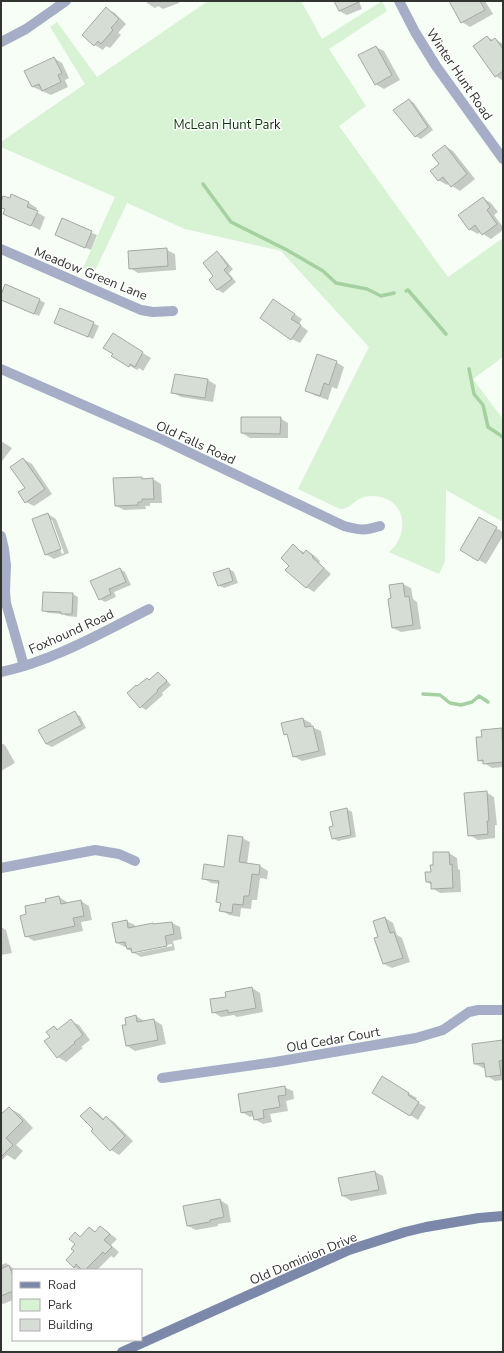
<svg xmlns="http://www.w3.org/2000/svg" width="504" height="1353" font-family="'Nunito Sans',sans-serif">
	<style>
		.green { fill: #d7f3d4 }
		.shadow { fill: #0003; fill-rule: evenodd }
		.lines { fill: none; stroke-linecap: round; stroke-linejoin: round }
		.stream { stroke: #a5d0a0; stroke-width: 3.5 }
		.building { fill: #d6ddd5; stroke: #a4aaa3 }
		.street { stroke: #a5aec6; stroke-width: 10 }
		.secondary { stroke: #7c88aa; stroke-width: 10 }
		.labels { text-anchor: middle; stroke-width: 3; stroke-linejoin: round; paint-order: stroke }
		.street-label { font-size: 13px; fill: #323431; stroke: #fff }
		.park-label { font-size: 13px; fill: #0a3607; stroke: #fff }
	</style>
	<rect width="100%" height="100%" fill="#f7fef6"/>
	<path class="green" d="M208,1H301L322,39L382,1L387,11L329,49L366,106L339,126L448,277L503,238V357L473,379L503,419V522L446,490L445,561L439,574L389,552C409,535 407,502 380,497C373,495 365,496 359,499C352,503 349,509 340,509L298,489L369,347L281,251L185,229L127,203L94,273L83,268L115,197L1,147V142L85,84L50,27L57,22L97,77Z"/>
	<g class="shadow">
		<polygon points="146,1 179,1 179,3 163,9 158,6 155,8 147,3"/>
		<polygon points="335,1 359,1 362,9 347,15 339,11"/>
		<polygon points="450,1 485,1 493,14 470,27 462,22"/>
		<polygon points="107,9 115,13 126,24 118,33 121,35 110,48 106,46 103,50 95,45"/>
		<polygon points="487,37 493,40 495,39 503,44 503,81 496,76"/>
		<polygon points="376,47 384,51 400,80 384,89 375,84"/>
		<polygon points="54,58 62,63 69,78 65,80 68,87 51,95 33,87"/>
		<polygon points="409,100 414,103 433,130 421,139 415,136"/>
		<polygon points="445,146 453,151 475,179 460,191 452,186 449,183 447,185 438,180 440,164"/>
		<polygon points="483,198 491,203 498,212 494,215 503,227 503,230 491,239 483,234 481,231 478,234 469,229"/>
		<polygon points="29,203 37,208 35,211 45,217 40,230 4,213 6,210 1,207 1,204"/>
		<polygon points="62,220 97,235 91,250 61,238"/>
		<polygon points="167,250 175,254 176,270 138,273 130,268"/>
		<polygon points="217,253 222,256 233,269 229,273 236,282 223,293 218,290 210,280 215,276"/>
		<polygon points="1,297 40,300 45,303 39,316 6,302 1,299"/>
		<polygon points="281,305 302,319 299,324 308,331 300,343 292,339"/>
		<polygon points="55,323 93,323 99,326 93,339"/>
		<polygon points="113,335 151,358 143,371 139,368 137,370 113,356 114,353"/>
		<polygon points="336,362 344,367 337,389 332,387 328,400 314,395 306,390"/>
		<polygon points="208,380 216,385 213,402 181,397 172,392"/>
		<polygon points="280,418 288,423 288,438 250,438 242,433"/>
		<polygon points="1,441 12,448 2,461 1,460"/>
		<polygon points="23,459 32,464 52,494 34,506 26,502"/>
		<polygon points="141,478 145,480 153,479 161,484 162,503 150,503 150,506 145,506 146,509 124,510 116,506"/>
		<path d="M48,514L56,519L69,553L54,559L45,554ZM49,520H52L64,553L62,554Z"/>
		<polygon points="480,518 503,532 503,536 486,564 461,550"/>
		<polygon points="293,546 305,553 307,551 315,556 320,561 319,563 331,574 314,592 306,587 290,566"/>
		<polygon points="120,569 125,572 131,585 114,592 116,597 105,602 100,599"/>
		<polygon points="229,569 234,572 238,583 224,588 218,585"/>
		<polygon points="403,584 411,588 413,599 417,602 421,629 401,632 393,628 392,599 390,585"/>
		<polygon points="44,593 73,594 78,597 77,617 67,616 63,614 48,613 43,610"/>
		<polygon points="158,673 163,676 171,685 162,693 163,695 146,710 141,707 138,687 150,680"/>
		<polygon points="74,713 80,716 86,728 52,747 46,744"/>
		<polygon points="303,719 311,723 312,727 321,731 326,755 302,761 293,756 289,736 285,734"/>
		<polygon points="502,729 503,767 492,768 479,760 483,738 482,731"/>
		<polygon points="1,743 5,745 15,763 1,771"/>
		<polygon points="486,792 494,797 497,825 495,825 495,838 478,840 469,835"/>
		<polygon points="347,809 352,812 356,837 338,841 332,838 334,827"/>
		<polygon points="242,838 250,842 247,864 260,866 268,871 267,879 260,878 257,900 252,900 251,909 241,908 240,917 229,915 221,910 221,904 217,901 219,884 211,883 203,878 225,868"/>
		<polygon points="434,853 449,853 457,858 458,869 460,870 461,892 440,893 432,888 432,885 427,882 434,866"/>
		<polygon points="59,897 67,902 67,904 81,901 89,906 92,920 81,922 83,931 34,941 26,936 28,915 47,903"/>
		<polygon points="385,918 393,923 397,935 402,938 410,962 392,968 384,964 380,938"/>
		<path d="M126,921L135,925V927L172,923L180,927L182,939L173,941L175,950L141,957L127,949V947H125L117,943ZM172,944V946L137,953L135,951Z"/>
		<polygon points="1,927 6,930 12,953 1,955"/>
		<polygon points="252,988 260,993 263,1012 237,1017 234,1015 221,1017 213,1012 227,997"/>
		<polygon points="136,1016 144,1021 154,1020 162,1025 166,1044 135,1051 127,1046 127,1025"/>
		<polygon points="71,1021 79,1025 90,1040 81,1047 83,1048 66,1062 58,1057 51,1037 54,1027 59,1030"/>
		<polygon points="503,1041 503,1080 495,1081 487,1076 485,1068 483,1068 475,1064"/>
		<polygon points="382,1078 417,1098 415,1101 426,1107 418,1120 373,1092"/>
		<polygon points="284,1087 293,1091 294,1099 286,1101 288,1111 270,1114 272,1122 263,1124 254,1119 254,1116 250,1117 242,1112"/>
		<polygon points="9,1108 20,1114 33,1128 16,1145 23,1151 15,1160 7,1155 1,1161 1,1116"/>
		<polygon points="90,1108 98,1113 104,1119 106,1117 114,1122 133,1141 119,1155 111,1150 94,1129"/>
		<polygon points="375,1172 383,1176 387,1194 351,1201 343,1196 339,1179"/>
		<polygon points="220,1200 228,1205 231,1222 218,1224 218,1226 196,1230 188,1226"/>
		<polygon points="100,1227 108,1232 117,1239 111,1245 119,1252 114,1258 111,1256 97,1270 80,1270 74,1267 76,1244 75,1233 81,1237 90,1228 96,1232"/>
		<polygon points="6,1263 15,1270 13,1270 13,1300 3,1304 1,1303 1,1265"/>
	</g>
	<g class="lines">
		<g class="stream">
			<polyline points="203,184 231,222 287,250 323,271 336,283 367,289 381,296 394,293"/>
			<polyline points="406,291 408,290 446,334"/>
			<polyline points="469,369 474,394 483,405 488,427 503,437"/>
			<polyline points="423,694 440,695 450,703 461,705 472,702 479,696 488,702"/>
		</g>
	</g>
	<g class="building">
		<polygon points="334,1 361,1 339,11"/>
		<polygon points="449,1 480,1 485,10 461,23"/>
		<polygon points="106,7 119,19 111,28 113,30 101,44 98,41 94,46 82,35"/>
		<polygon points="487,36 491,41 495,38 503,49 503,71 495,77 473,46"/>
		<polygon points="376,46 392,75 375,85 358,55"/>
		<polygon points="54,57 62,73 58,75 61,82 42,91 39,84 32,87 24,71"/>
		<polygon points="409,99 428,127 415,137 393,110"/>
		<polygon points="445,145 467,174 451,187 443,177 438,181 430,171 439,164 432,155"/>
		<polygon points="11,194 29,202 27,207 38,211 31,226 3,214 5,209 1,208 1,202 3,196 10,198"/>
		<polygon points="483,197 490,207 487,210 497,224 482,235 475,225 469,230 458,215"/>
		<polygon points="62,218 92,231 85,248 55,235"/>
		<polygon points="167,248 168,266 129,269 128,251"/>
		<polygon points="217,251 228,266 224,270 232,279 217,290 209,280 213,276 203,263"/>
		<polygon points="5,284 40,299 34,314 1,300 1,295"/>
		<polygon points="273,299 295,314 291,319 301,325 291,340 260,318"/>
		<polygon points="60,308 94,322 88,337 54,323"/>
		<polygon points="113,333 143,352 135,367 130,364 129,367 111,356 113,354 103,348"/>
		<polygon points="317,354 337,361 329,385 324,383 320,396 305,391"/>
		<polygon points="175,374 208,379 205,398 171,393"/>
		<polygon points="241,417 281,417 280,434 241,433"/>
		<polygon points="23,458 45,489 25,503 18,492 25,488 10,467"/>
		<polygon points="142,477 142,479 153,478 154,499 142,499 142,502 138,502 138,505 115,506 113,478"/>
		<polygon points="48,513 61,549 45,555 32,519"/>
		<polygon points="479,517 497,527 478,561 460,550"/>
		<polygon points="293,544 303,554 306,550 313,556 312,557 324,568 306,588 285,570 289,566 281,558"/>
		<polygon points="120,568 126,582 109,589 111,594 99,600 90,581"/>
		<polygon points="229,568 233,581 218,586 213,573"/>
		<polygon points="403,583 405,597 409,596 413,625 392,628 388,599 391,598 389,585"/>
		<polygon points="43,592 73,593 72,614 61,614 61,612 42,611"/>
		<polygon points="158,672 167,681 157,690 158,691 140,708 127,693 136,685 137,686 147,678 149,680"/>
		<polygon points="75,711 82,725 46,744 38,730"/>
		<polygon points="303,718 305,727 313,726 319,751 293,757 287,734 284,735 281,723"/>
		<polygon points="502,728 503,762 483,764 483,760 478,761 476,737 482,737 481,730"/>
		<polygon points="487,791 489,821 487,821 488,834 468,836 464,793"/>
		<polygon points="347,808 351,835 332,839 329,827 333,826 330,812"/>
		<polygon points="228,835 243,837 239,862 260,865 259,875 252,874 249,896 244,896 243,905 233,904 232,913 219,911 221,903 216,902 219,881 202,879 204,864 224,867"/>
		<polygon points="433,852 449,852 450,865 452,864 453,888 431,889 431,882 426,882 425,872 431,872 430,865 433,865"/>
		<polygon points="59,896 61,904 81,900 84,916 73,918 75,926 25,937 20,916 26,914 25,906 46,902 45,899"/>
		<polygon points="385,917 390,933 394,932 403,958 383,964 374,938 378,937 373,921"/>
		<polygon points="127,920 128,928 153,923 153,924 172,922 174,934 165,936 167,946 132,953 131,948 127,949 125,942 116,943 112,923"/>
		<polygon points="252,987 256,1008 228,1013 228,1010 212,1013 210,999 226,997 225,992"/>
		<polygon points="136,1015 137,1022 154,1019 158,1040 126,1046 122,1025 126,1025 125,1018"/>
		<polygon points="71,1019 83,1035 74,1042 75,1043 57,1058 44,1041 50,1037 46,1032 54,1026 57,1030"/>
		<polygon points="503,1040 503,1060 499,1061 501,1075 486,1077 484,1063 474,1064 472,1044"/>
		<polygon points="382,1076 409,1093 408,1095 419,1102 410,1116 372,1093"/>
		<polygon points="285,1086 286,1095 278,1096 280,1107 263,1110 264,1118 254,1120 252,1111 241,1113 238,1094"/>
		<polygon points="9,1107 23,1121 6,1138 13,1145 1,1157 1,1114"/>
		<polygon points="90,1107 103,1120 106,1116 125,1136 110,1151 91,1131 93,1129 80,1116"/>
		<polygon points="375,1171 379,1190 342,1196 338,1178"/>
		<polygon points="220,1199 224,1217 210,1220 210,1222 187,1226 183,1206"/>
		<polygon points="100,1226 110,1234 104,1240 112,1247 105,1254 103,1252 85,1270 82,1270 76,1264 74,1268 66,1260 74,1251 71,1249 75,1244 69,1239 75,1232 80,1237 89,1227 95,1232"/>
		<polygon points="9,1265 13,1276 13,1291 1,1296 1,1269"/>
	</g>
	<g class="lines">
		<g class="street">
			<polyline points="399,1 415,32 436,66 503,159"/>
			<polyline points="1,42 26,29 66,1"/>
			<polyline points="1,249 141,310 153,312 173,311"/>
			<path d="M1,369L161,439L344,526C358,530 365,531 380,526"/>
			<polyline points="1,536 4,549 6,565 5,591 6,603 24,666"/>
			<path d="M1,672C53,661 101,633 149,609"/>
			<polyline points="1,868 95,850 119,854 135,861"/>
			<polyline points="162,1078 275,1062 416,1038 443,1030 469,1012 478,1010 503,1010"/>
		</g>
		<polyline class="secondary" points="122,1352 349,1250 405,1232 426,1227 479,1218 503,1216"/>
	</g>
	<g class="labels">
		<g class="street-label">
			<text transform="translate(460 74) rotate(56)" y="5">Winter Hunt Road</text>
			<text transform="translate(91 273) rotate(22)" y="5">Meadow Green Lane</text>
			<text transform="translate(196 442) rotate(25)" y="5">Old Falls Road</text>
			<text transform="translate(71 631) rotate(-24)" y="5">Foxhound Road</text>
			<text transform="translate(333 1039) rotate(-10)" y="5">Old Cedar Court</text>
			<text transform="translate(303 1258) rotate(-23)" y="5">Old Dominion Drive</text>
		</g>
		<g class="park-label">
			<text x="227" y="129">McLean Hunt Park</text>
		</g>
	</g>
	<rect width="504" height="1353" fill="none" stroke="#323431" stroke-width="4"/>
	<rect x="12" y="1269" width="130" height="72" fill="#ffffff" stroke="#adaead"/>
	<rect x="20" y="1282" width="20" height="6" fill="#7c88aa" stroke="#adaead"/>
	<text x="48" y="1289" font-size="12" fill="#323431">Road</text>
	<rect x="20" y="1299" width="20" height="12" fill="#d7f3d4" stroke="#adaead"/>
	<text x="48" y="1309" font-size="12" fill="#323431">Park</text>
	<rect x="20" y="1319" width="20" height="12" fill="#d6ddd5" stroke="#adaead"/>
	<text x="48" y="1329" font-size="12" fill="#323431">Building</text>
</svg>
